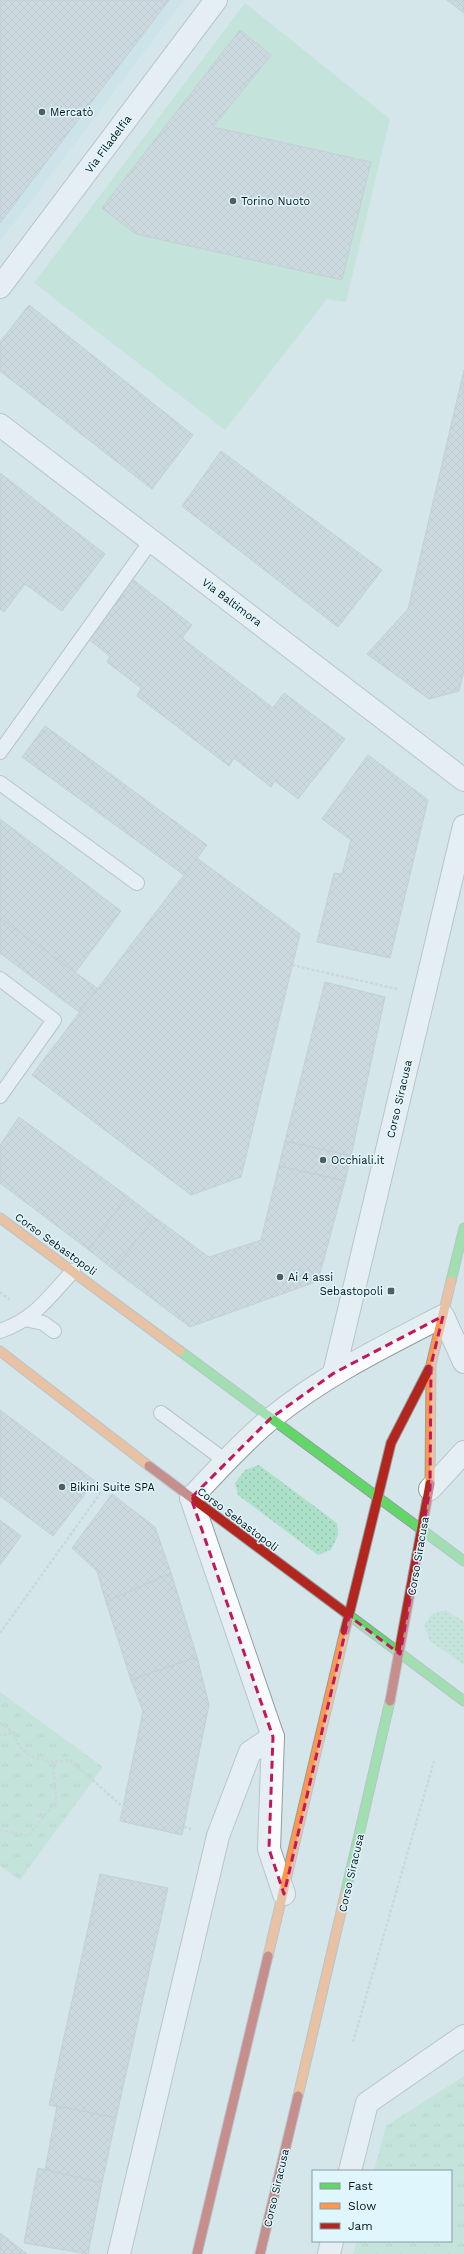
<svg xmlns="http://www.w3.org/2000/svg" width="464" height="2254" font-family="'Work Sans',sans-serif">
	<style>
		.built { fill: #c3dfe8 }
		.grass { fill: url(#grass-dots) }
		.park { fill: url(#park-tufts) }
		.pitch { fill: #ade0c8 }
		.building { fill: url(#building-cross-hatch); stroke: #abb6bb }
		.lines { fill: none; stroke-linecap: round; stroke-linejoin: round }
		.lane-casing { stroke: #929ea2; stroke-width: 16 }
		.street-casing { stroke: #929ea2; stroke-width: 24 }
		.fast-casing { stroke: #929ea2; stroke-width: 11 }
		.slow-casing { stroke: #929ea2; stroke-width: 11 }
		.jam-casing { stroke: #929ea2; stroke-width: 11 }
		.path { stroke: #bec5c6; stroke-width: 2.5; stroke-dasharray: 3 2; stroke-linecap: butt }
		.lane { stroke: #f9fbfc; stroke-width: 14 }
		.street { stroke: #f9fbfc; stroke-width: 22 }
		.fast { stroke: #63d668; stroke-width: 9 }
		.slow { stroke: #ff974d; stroke-width: 9 }
		.jam { stroke: #b3261e; stroke-width: 9 }
		.marked { fill: none; stroke: #c2185b; stroke-width: 3; stroke-dasharray: 8 5; stroke-linejoin: round }
		.poi-dot { fill: #505d61; stroke: #dff6fd; stroke-width: 1.5 }
		.labels { text-anchor: middle; stroke-width: 3; stroke-linejoin: round; paint-order: stroke }
		.poi-label { font-size: 11px; fill: #091316; stroke: #dff6fd; text-anchor: start }
		.street-label { font-size: 11px; fill: #091316; stroke: #dff6fd }
	</style>
	<defs>
		<pattern id="grass-dots" width="8" height="8" patternUnits="userSpaceOnUse"><rect width="8" height="8" fill="#ade0c8"/><path d="M2 2h.1M6 6h.1" fill="none" stroke="#94bfab" stroke-width="1.8" stroke-linecap="round"/></pattern>
		<pattern id="park-tufts" width="24" height="20" patternUnits="userSpaceOnUse"><rect width="24" height="20" fill="#ade0c8"/><path d="M3 7l-1-3M5 7V3M7 7l1-3M15 17l-1-3M17 17v-4M19 17l1-3" fill="none" stroke="#94bfab"/></pattern>
		<pattern id="building-cross-hatch" width="8" height="8" patternUnits="userSpaceOnUse"><rect width="8" height="8" fill="#c0cad1"/><path d="M0 0l8 8M0 8l8-8" fill="none" stroke="#a4adb3"/></pattern>
	</defs>
	<rect width="100%" height="100%" fill="#d5e6eb"/>
	<polygon class="built" points="0,0 184,0 0,242"/>
	<g class="grass">
		<polygon points="259,1465 337,1523 338,1535 331,1550 318,1555 238,1495 235,1483 245,1470"/>
		<polygon points="446,1610 464,1622 464,1665 430,1641 424,1625 432,1614"/>
	</g>
	<g class="park">
		<polygon points="0,1692 103,1767 20,1880 0,1866"/>
		<polygon points="464,2076 464,2254 353,2254 357,2241 451,2241 451,2171 374,2171 386,2126"/>
	</g>
	<polygon class="pitch" points="245,3 390,119 346,302 327,299 225,430 34,283"/>
	<g class="building">
		<polygon points="0,0 169,0 0,223"/>
		<polygon points="447,0 464,0 464,13"/>
		<polygon points="240,30 271,55 213,127 371,162 342,280 136,234 102,208"/>
		<polygon points="29,305 193,435 152,489 0,371 0,342"/>
		<polygon points="464,370 464,670 459,691 429,699 367,654 408,609"/>
		<polygon points="221,451 382,570 338,627 182,506"/>
		<polygon points="0,473 105,554 62,611 25,584 4,612 0,609"/>
		<polygon points="132,579 192,625 182,638 273,708 284,693 345,739 298,799 275,781 271,787 234,758 229,766 137,696 141,688 107,662 110,656 87,638"/>
		<polygon points="45,726 207,845 184,875 22,757"/>
		<polygon points="368,755 428,800 390,958 317,942 334,873 342,874 351,840 322,819"/>
		<polygon points="0,819 121,911 75,973 0,918"/>
		<polygon points="197,858 300,934 241,1177 191,1195 32,1075"/>
		<polygon points="0,918 97,988 79,1012 0,953"/>
		<polygon points="325,982 385,997 351,1156 285,1141"/>
		<polygon points="19,1117 127,1196 89,1250 0,1183 0,1145"/>
		<polygon points="285,1141 351,1156 345,1181 279,1166"/>
		<polygon points="279,1166 345,1181 318,1281 190,1327 114,1270 154,1217 209,1257 261,1240"/>
		<polygon points="127,1196 154,1217 114,1270 89,1250"/>
		<polygon points="0,1410 95,1481 53,1536 0,1496"/>
		<polygon points="112,1494 155,1527 171,1573 106,1602 97,1571 72,1548"/>
		<polygon points="0,1520 21,1536 0,1565"/>
		<polygon points="171,1573 197,1657 131,1680 106,1602"/>
		<polygon points="197,1657 209,1705 182,1835 120,1821 143,1711 131,1680"/>
		<polygon points="100,1874 168,1888 116,2118 49,2105"/>
		<polygon points="57,2106 116,2118 102,2183 45,2170"/>
		<polygon points="38,2168 102,2183 88,2254 24,2243"/>
		<polygon points="0,2233 27,2254 0,2254"/>
	</g>
	<g class="lines">
		<g class="lane-casing">
			<g id="lane">
				<polyline points="0,752 151,541"/>
				<polyline points="0,783 137,883"/>
				<polyline points="0,979 54,1020 0,1096"/>
				<polyline points="25,1319 43,1323 54,1331"/>
				<path d="M0,1331C34,1320 49,1297 73,1271"/>
				<polyline points="161,1413 227,1462"/>
			</g>
		</g>
		<g class="street-casing">
			<g id="street">
				<polyline points="0,287 216,0"/>
				<polyline points="0,425 464,780"/>
				<polyline points="334,1373 464,826"/>
				<polyline points="430,1489 464,1452"/>
				<path d="M284,1894L269,1849L273,1737L191,1498C217,1471 243,1441 273,1417C325,1375 383,1347 443,1316L464,1362"/>
				<polyline points="350,2171 367,2103 464,2036"/>
				<polyline points="119,2254 218,1836 250,1752 273,1737"/>
				<polyline points="329,2254 332,2241"/>
			</g>
		</g>
		<g class="fast-casing">
			<g id="fast">
				<polyline points="451,1281 464,1228"/>
				<polyline points="180,1351 464,1561"/>
				<polyline points="346,1613 464,1701"/>
				<polyline points="345,1895 390,1701"/>
			</g>
		</g>
		<g class="slow-casing">
			<g id="slow">
				<polyline points="0,1218 180,1351"/>
				<polyline points="0,1351 149,1466"/>
				<polyline points="430,1484 431,1365 451,1281"/>
				<polyline points="268,1956 345,1631"/>
				<polyline points="298,2096 345,1895"/>
			</g>
		</g>
		<g class="jam-casing">
			<g id="jam">
				<polyline points="149,1466 346,1613"/>
				<polyline points="345,1631 391,1443 429,1369"/>
				<polyline points="390,1701 430,1484"/>
				<polyline points="197,2254 268,1956"/>
				<polyline points="260,2254 298,2096"/>
			</g>
		</g>
		<g class="path">
			<polyline points="292,965 397,989"/>
			<polyline points="0,1292 10,1300"/>
			<polyline points="0,1633 104,1488"/>
			<polyline points="0,1723 14,1733 0,1735"/>
			<path d="M14,1733C20,1754 34,1759 53,1762"/>
			<polyline points="184,1827 191,1829"/>
			<polyline points="0,1830 28,1836 56,1802 53,1762 70,1760 123,1807"/>
			<polyline points="353,2042 434,1761"/>
		</g>
		<use href="#lane" class="lane"/>
		<use href="#street" class="street"/>
		<use href="#fast" class="fast"/>
		<use href="#slow" class="slow"/>
		<use href="#jam" class="jam"/>
	</g>
	<path d="M0 0H464V2254H0ZM443,1316L431,1365L430,1489L400,1654L349,1616L284,1894L269,1849L273,1737L191,1498L271,1418L334,1373Z" fill="#d5e6eb" fill-opacity=".55" fill-rule="evenodd"/>
	<path class="marked" d="M443,1316L431,1365L430,1489L400,1654L349,1616L284,1894L269,1849L273,1737L191,1498L271,1418L334,1373Z"/>
	<g class="poi-dot">
		<circle cx="42" cy="112" r="4"/>
		<circle cx="233" cy="201" r="4"/>
		<circle cx="323" cy="1160" r="4"/>
		<circle cx="280" cy="1277" r="4"/>
		<rect x="387" y="1287" width="8" height="8" rx="2"/>
		<circle cx="62" cy="1487" r="4"/>
	</g>
	<g class="labels">
		<g class="poi-label">
			<text x="50" y="116">Mercatò</text>
			<text x="241" y="205">Torino Nuoto</text>
			<text x="331" y="1164">Occhiali.it</text>
			<text x="288" y="1281">Ai 4 assi</text>
			<text x="383" y="1295" text-anchor="end">Sebastopoli</text>
			<text x="70" y="1491">Bikini Suite SPA</text>
		</g>
		<g class="street-label">
			<text transform="translate(108 144) rotate(-53)" y="4">Via Filadelfia</text>
			<text transform="translate(232 602) rotate(37)" y="4">Via Baltimora</text>
			<text transform="translate(399 1099) rotate(-77)" y="4">Corso Siracusa</text>
			<text transform="translate(56 1244) rotate(36)" y="4">Corso Sebastopoli</text>
			<text transform="translate(238 1519) rotate(37)" y="4">Corso Sebastopoli</text>
			<text transform="translate(418 1556) rotate(-80)" y="4">Corso Siracusa</text>
			<text transform="translate(351 1873) rotate(-77)" y="4">Corso Siracusa</text>
			<text transform="translate(276 2188) rotate(-77)" y="4">Corso Siracusa</text>
		</g>
	</g>
	<rect x="312" y="2170" width="140" height="72" fill="#dff6fd" stroke="#899ba1"/>
	<rect x="320" y="2183" width="20" height="6" fill="#63d668" stroke="#899ba1"/>
	<text x="348" y="2190" font-size="12" fill="#091316">Fast</text>
	<rect x="320" y="2203" width="20" height="6" fill="#ff974d" stroke="#899ba1"/>
	<text x="348" y="2210" font-size="12" fill="#091316">Slow</text>
	<rect x="320" y="2223" width="20" height="6" fill="#b3261e" stroke="#899ba1"/>
	<text x="348" y="2230" font-size="12" fill="#091316">Jam</text>
</svg>
